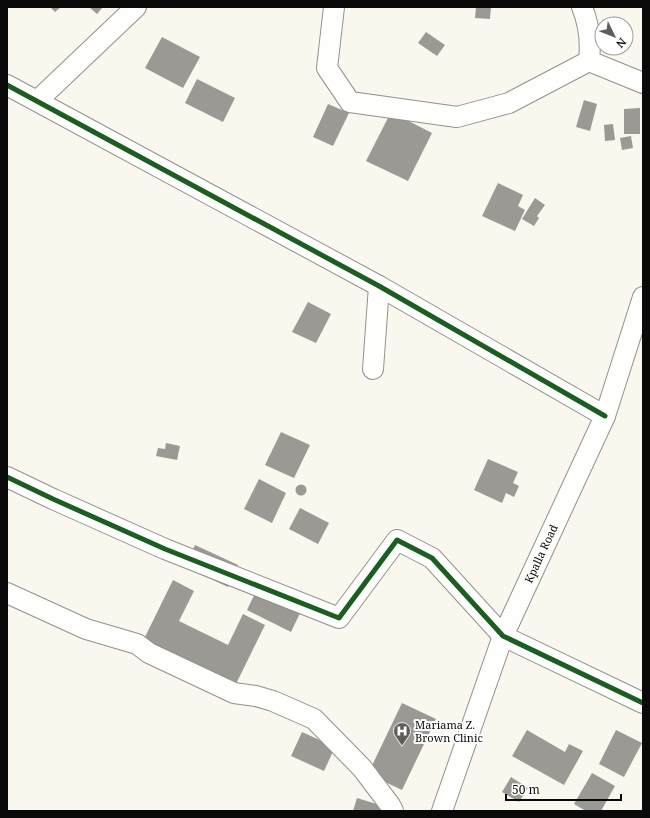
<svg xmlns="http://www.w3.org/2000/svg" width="650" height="818" font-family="'Noto Serif',serif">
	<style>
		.building { fill: #9b9994 }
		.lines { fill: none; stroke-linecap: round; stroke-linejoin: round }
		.minor-casing { stroke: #92918d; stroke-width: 22 }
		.minor { stroke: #fefefc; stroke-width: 20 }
		.cycleway-casing { stroke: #fff; stroke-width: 8 }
		.cycleway { stroke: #1b5e20; stroke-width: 5 }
		.labels { text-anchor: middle; stroke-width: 4; stroke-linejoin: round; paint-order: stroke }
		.street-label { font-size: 11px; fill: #0a0a0a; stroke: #fff }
		.poi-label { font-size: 11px; fill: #0a0a0a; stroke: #fff; text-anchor: start }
	</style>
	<rect width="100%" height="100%" fill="#f9f7ee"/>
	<g class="building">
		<polygon points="50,7 61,7 55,12"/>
		<polygon points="89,7 103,7 97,14"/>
		<polygon points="476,7 491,7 490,19 475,18"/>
		<polygon points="426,32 445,45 437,56 418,43"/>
		<polygon points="162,37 200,57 183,88 145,68"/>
		<polygon points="197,79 235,98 223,122 185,103"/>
		<polygon points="584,100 597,104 590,131 576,127"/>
		<polygon points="328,104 349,113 333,146 313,137"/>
		<polygon points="640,108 640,134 624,134 624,109"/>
		<polygon points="391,112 432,133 408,181 366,161"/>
		<polygon points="613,124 615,140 605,141 604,125"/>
		<polygon points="631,136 633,148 622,150 620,138"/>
		<polygon points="498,183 523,195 518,206 525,210 515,231 482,216"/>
		<polygon points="535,198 545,205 537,216 539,218 534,226 522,219"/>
		<polygon points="308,302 331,314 316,343 292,332"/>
		<polygon points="281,432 310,445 294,478 265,465"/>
		<polygon points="166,443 180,446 177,460 156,456 158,448 165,449"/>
		<polygon points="488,459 518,472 513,483 519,486 514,497 506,493 502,503 474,490"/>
		<polygon points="259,479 286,493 272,523 244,509"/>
		<circle cx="301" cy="490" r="5.5"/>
		<polygon points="300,508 329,523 318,544 289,529"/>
		<polygon points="195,545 238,565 228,587 185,567"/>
		<polygon points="173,580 194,591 179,621 228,645 243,614 265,625 234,688 142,643"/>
		<polygon points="259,585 303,607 291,632 247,610"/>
		<polygon points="402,703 436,719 402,790 368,774"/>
		<polygon points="527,730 565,752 569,744 583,751 564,785 512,756"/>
		<polygon points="616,730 642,743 624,777 599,764"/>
		<polygon points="302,732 335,747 324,771 291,756"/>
		<polygon points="592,773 615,786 601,811 586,811 574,804"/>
		<polygon points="511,777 528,788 519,802 502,792"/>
		<polygon points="357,798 383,806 381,811 353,811"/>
	</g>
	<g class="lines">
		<g class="minor-casing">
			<g id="minor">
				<polyline points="334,7 327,68 350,102 457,117 509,103 589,61 643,83"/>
				<path d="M582,7C589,24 591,43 589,61"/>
				<polyline points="7,85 379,286 605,416"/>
				<polyline points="37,101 136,7"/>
				<polyline points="373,369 379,286"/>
				<polyline points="7,477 53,499 165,549 339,618 397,540 432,558 503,636 643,703"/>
				<polyline points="7,593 86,629 137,644 149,653 234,693 256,696 273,701 314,719 362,768 390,805 393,811"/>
				<path id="s1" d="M442,811L503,636L605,416L643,297"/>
			</g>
		</g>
		<use href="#minor" class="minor"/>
		<g class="cycleway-casing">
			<g id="cycleway">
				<polyline points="7,85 379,286 605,416"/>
				<polyline points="7,477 53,499 165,549 339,618 397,540 432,558 503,636 643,703"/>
			</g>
		</g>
		<use href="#cycleway" class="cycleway"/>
	</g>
	<defs>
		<g id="hospital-pin" transform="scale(0.9)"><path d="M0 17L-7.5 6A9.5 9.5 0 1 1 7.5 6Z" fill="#5e5d5a" stroke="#fff"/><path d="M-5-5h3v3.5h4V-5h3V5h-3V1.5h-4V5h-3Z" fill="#fff"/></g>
	</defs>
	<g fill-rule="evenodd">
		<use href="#hospital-pin" x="402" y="731"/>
	</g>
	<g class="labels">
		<g class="street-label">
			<text dy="4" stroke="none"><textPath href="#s1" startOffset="276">Kpalla Road</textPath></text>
		</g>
		<g class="poi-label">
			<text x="415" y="729">Mariama Z.<tspan x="415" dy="13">Brown Clinic</tspan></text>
		</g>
	</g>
	<rect width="650" height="818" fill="none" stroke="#0a0a0a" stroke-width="16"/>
	<g transform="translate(614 36) rotate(133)"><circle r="19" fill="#ffffff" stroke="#9d9d9d"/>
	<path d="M0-3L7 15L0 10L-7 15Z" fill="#5e5d5a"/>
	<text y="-6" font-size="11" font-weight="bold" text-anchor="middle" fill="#0a0a0a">N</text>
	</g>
	<path d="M506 794v6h115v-6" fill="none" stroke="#0a0a0a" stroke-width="2"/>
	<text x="512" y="794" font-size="12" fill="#0a0a0a" stroke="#ffffff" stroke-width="3" paint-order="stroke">50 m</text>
</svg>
